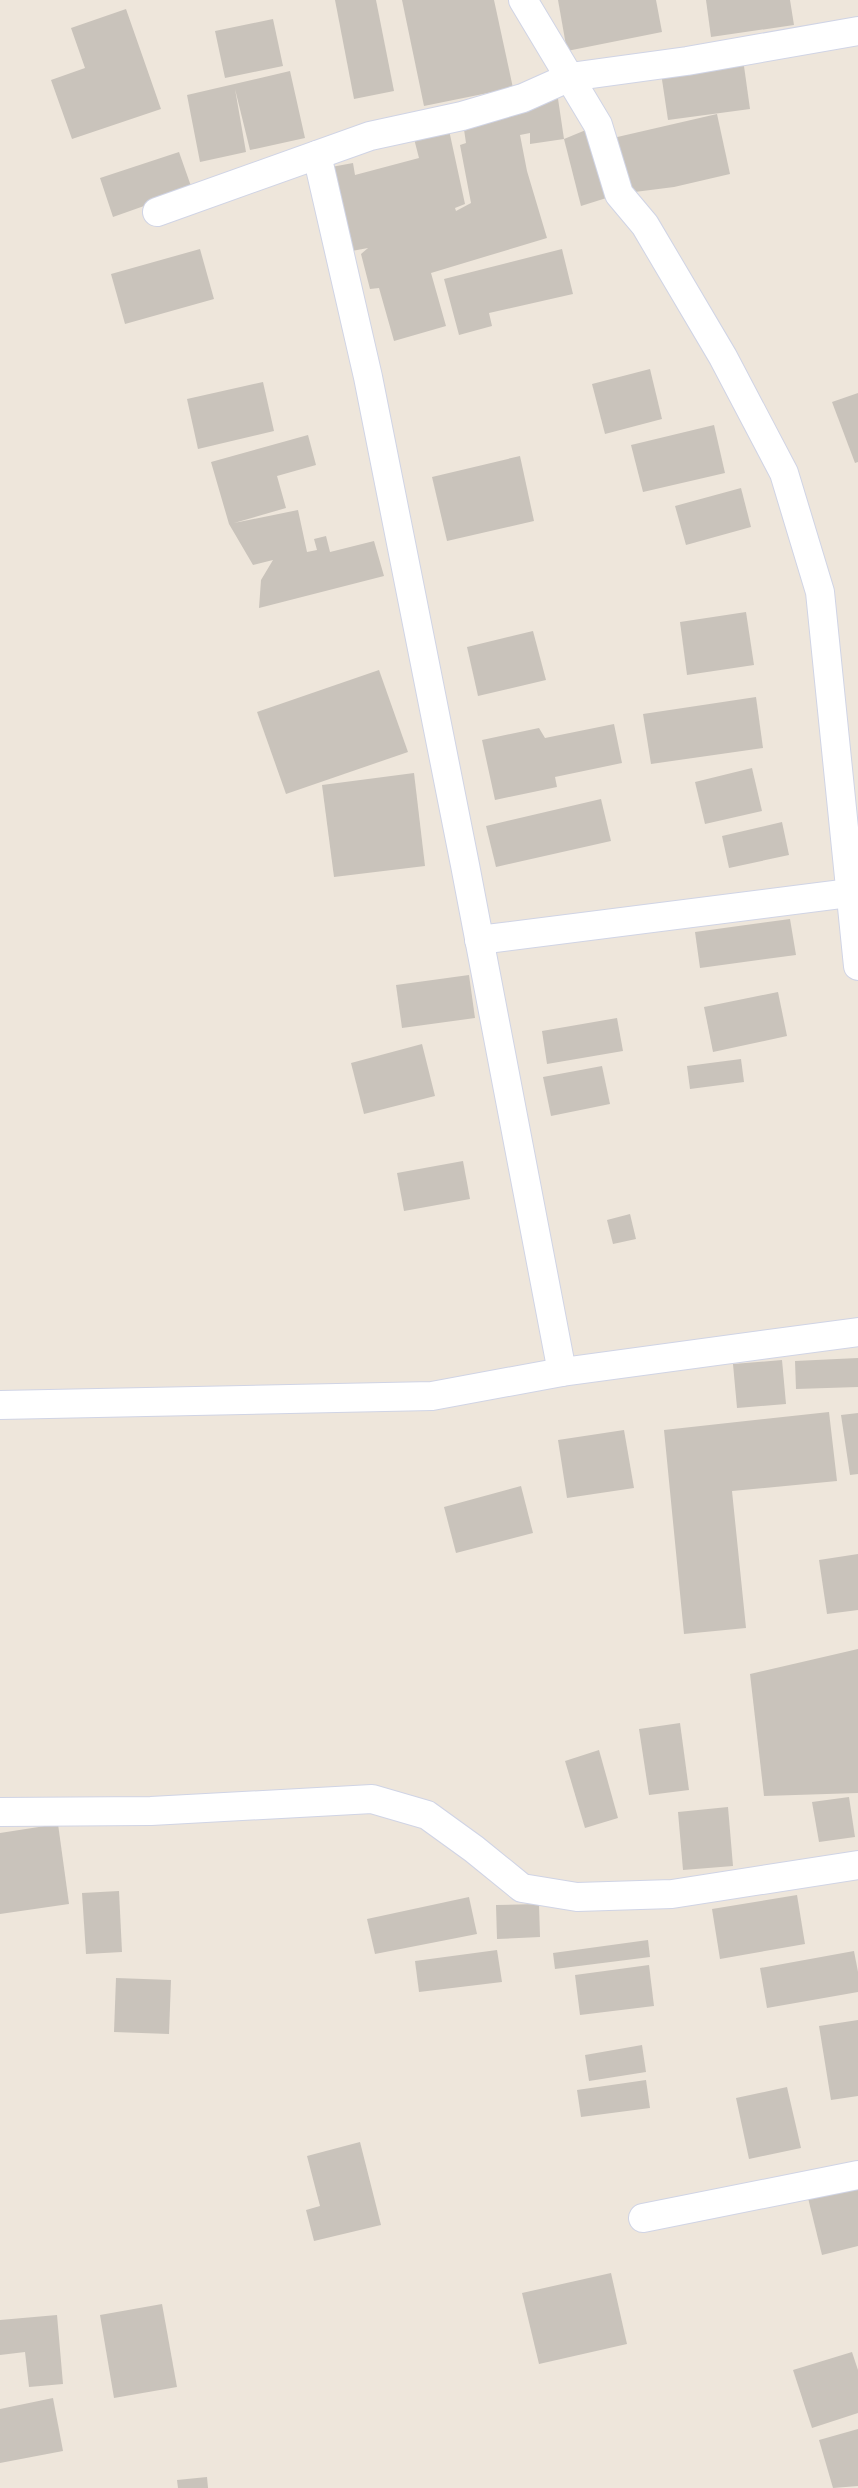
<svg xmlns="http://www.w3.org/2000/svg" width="858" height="2488" font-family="Karla,sans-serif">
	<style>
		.building { fill: #c9c3bb }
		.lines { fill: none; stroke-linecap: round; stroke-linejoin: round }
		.street-casing { stroke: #d0d4e5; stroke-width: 30 }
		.street { stroke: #fff; stroke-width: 28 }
	</style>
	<rect width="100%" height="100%" fill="#eee6db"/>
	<g class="building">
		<polygon points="335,0 376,0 394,91 354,99"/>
		<polygon points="402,0 494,0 513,88 424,106"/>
		<polygon points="558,0 656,0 662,32 567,51"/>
		<polygon points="706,0 790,0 794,25 711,37"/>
		<polygon points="126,9 161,109 72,139 51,80 85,68 71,28"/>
		<polygon points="273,19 283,66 225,78 215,31"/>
		<polygon points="743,59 750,109 668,120 661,73"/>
		<polygon points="290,71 305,138 250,150 235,89 246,152 200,162 187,95"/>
		<polygon points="557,92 564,139 530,144 530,133 520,135 527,171 547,238 431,273 446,326 394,341 379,288 370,289 361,254 368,248 341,253 326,168 353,163 355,175 419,158 411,127 449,130 465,204 455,208 456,211 471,203 460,145 466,143 462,116"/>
		<polygon points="717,114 730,174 674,187 619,194 613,138"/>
		<polygon points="598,125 619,194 581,206 564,139"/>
		<polygon points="179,152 192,189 113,217 100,178"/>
		<polygon points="200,249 214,299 125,324 111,274"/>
		<polygon points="562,249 573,294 489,313 492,326 459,335 444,279"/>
		<polygon points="650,369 662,419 605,434 592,384"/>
		<polygon points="263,382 274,431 198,449 187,399"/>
		<polygon points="858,393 858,462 855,463 832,402"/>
		<polygon points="714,425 725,473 643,492 631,445"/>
		<polygon points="308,435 316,465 277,476 286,508 234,523 298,510 307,552 317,550 314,539 326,536 330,552 374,541 384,576 259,608 261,580 273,560 253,565 229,524 211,462"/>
		<polygon points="520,456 534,521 447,541 432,477"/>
		<polygon points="741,488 751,527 686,545 675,506"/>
		<polygon points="746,612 754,665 687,675 680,622"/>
		<polygon points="533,631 546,680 478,696 467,647"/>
		<polygon points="379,670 408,752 286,794 257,712"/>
		<polygon points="756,697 763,748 651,764 643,714"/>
		<polygon points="614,724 622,763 555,777 557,787 495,800 482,740 539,728 545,738"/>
		<polygon points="752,768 762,811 705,824 695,782"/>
		<polygon points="414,773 425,866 334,877 322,785"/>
		<polygon points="601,799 611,841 496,867 486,826"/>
		<polygon points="782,822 789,855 729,868 722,836"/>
		<polygon points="790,919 796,955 700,968 695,932"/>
		<polygon points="469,975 475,1018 402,1028 396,985"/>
		<polygon points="778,992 787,1036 713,1052 704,1007"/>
		<polygon points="617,1018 623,1051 547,1064 542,1031"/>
		<polygon points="422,1044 435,1096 364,1114 351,1063"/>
		<polygon points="741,1059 744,1082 690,1089 687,1066"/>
		<polygon points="602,1066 610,1104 551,1116 543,1077"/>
		<polygon points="463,1161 470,1199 404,1211 397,1173"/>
		<polygon points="630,1214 636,1239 613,1244 607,1220"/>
		<polygon points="858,1358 858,1387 796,1389 795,1361"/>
		<polygon points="782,1360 786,1404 737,1408 733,1364"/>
		<polygon points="829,1412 837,1481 732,1491 746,1628 684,1634 664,1430"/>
		<polygon points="858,1413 858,1474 850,1475 841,1415"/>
		<polygon points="624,1430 634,1488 567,1498 558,1440"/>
		<polygon points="521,1486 533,1533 456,1553 444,1507"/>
		<polygon points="858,1554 858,1610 827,1614 819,1560"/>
		<polygon points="858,1649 858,1793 764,1796 750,1674"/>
		<polygon points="680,1723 689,1790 649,1795 639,1729"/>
		<polygon points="599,1750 618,1818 585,1828 565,1761"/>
		<polygon points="849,1797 855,1837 819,1842 812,1802"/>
		<polygon points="728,1807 733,1866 683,1870 678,1812"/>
		<polygon points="58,1824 69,1904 0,1914 0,1833"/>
		<polygon points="119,1891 122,1952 86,1954 82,1893"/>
		<polygon points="797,1895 805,1944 720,1959 712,1909"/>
		<polygon points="469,1897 477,1934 375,1954 367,1919"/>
		<polygon points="539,1904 540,1937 497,1939 496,1905"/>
		<polygon points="648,1940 650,1957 555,1969 553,1953"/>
		<polygon points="497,1950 502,1982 419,1992 415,1961"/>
		<polygon points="854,1951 858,1972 858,1992 767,2008 760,1968"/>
		<polygon points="649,1965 654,2006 580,2015 575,1975"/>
		<polygon points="116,1978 171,1980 169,2034 114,2032"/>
		<polygon points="858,2020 858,2096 831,2100 819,2026"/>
		<polygon points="642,2045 646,2072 589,2081 585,2055"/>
		<polygon points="646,2080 650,2108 581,2117 577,2090"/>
		<polygon points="787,2087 801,2148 749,2159 736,2098"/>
		<polygon points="360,2142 381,2225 314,2241 306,2210 320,2206 307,2156"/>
		<polygon points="858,2186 858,2246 822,2255 808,2198"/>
		<polygon points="611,2273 627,2344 539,2364 522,2293"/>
		<polygon points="162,2304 177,2387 114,2398 100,2315"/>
		<polygon points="57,2315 63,2384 29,2387 25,2352 0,2355 0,2320"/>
		<polygon points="852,2352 858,2370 858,2413 812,2428 793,2370"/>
		<polygon points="53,2398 63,2451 0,2463 0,2409"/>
		<polygon points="858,2429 858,2486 833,2488 819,2440"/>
		<polygon points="207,2477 208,2488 178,2488 177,2480"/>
	</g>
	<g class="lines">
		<g class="street-casing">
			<g id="street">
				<polyline points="523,0 598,125 619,194 645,225 723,357 784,473 820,592 858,966"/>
				<polyline points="317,155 368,377 465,865 562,1372"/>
				<polyline points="157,212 370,136 462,116 523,98 570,77 687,61 858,31"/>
				<polyline points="479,940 858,892"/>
				<polyline points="0,1405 432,1396 562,1372 858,1332"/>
				<polyline points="0,1812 151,1811 372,1799 427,1815 474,1849 522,1888 577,1897 672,1894 858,1865"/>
				<polyline points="643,2218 858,2175"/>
			</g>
		</g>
		<use href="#street" class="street"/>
	</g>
</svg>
